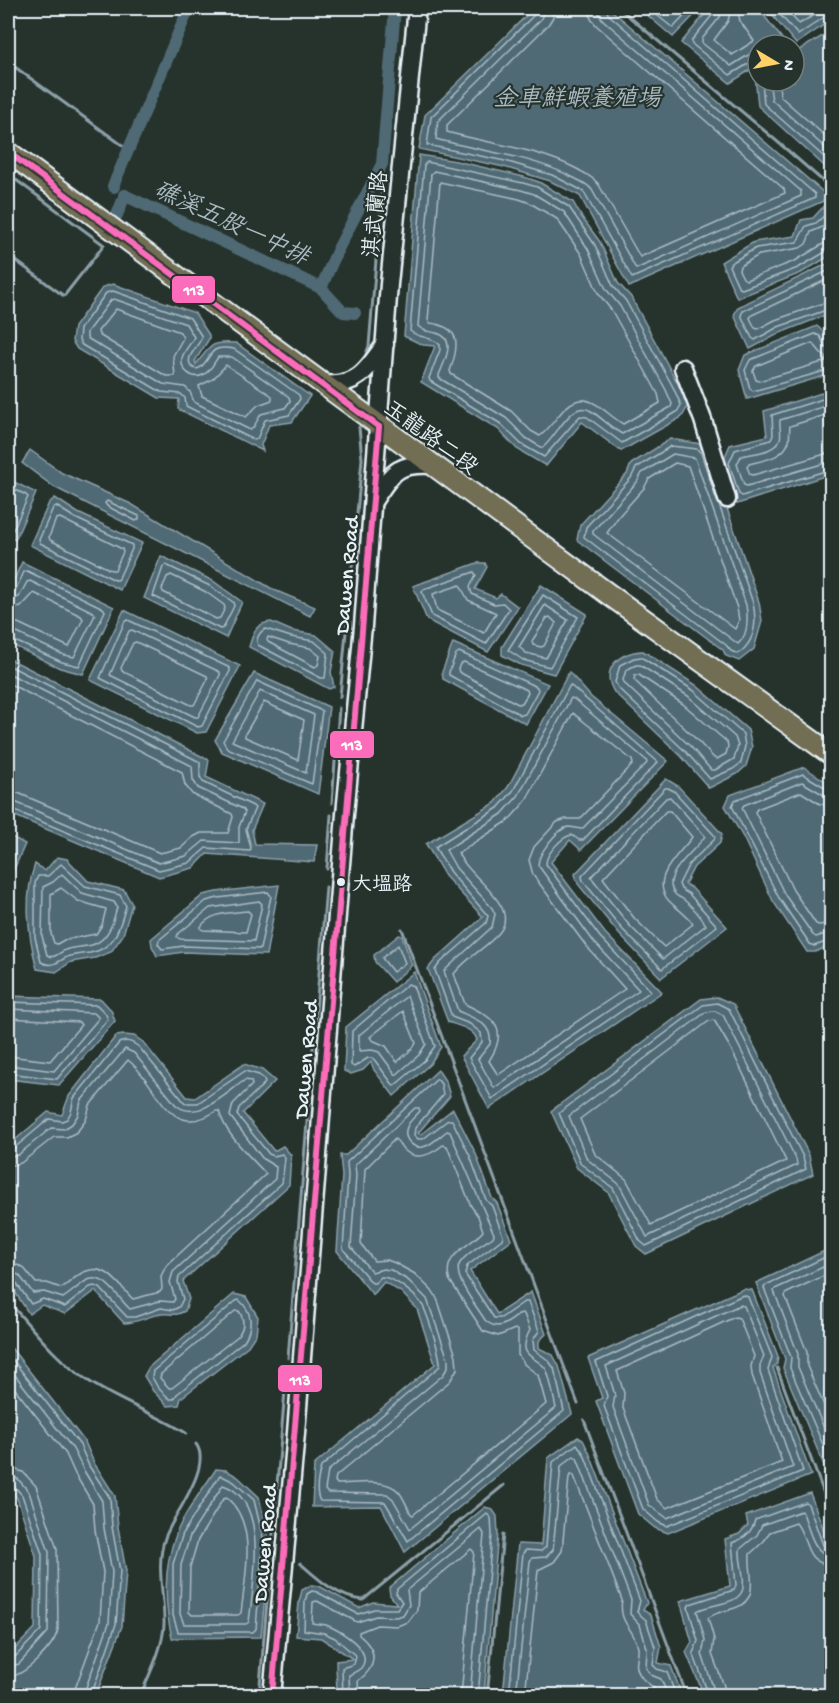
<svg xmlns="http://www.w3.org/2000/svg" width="839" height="1703" font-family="'Gochi Hand','LXGW WenKai TC',sans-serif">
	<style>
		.water { fill: #506a75; stroke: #8da0a9; stroke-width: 1.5 }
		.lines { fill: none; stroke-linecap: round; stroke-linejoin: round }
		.shore { stroke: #abbbc4; stroke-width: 1.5 }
		.stream { stroke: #8da0a9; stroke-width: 3 }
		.canal { stroke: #506a75; stroke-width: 12 }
		.minor-casing { stroke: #e8f1f8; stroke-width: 21 }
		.major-casing { stroke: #e8f1f8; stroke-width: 24 }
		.minor { stroke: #26332d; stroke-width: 16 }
		.major { stroke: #726e52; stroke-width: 20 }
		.bus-1-casing { stroke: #26332d; stroke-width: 10 }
		.bus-1 { stroke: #fb6dba; stroke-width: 6 }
		.bus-dot { fill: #e8f1f8; stroke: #26332d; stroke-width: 2 }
		.labels { text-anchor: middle; stroke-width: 4.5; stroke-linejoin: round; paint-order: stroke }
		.bus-label { font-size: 20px; fill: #e8f1f8; stroke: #26332d; text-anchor: start }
		.street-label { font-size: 22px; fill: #e8f1f8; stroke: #26332d }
		.water-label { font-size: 24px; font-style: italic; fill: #abbbc4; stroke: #26332d }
		.line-badge { stroke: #26332d; stroke-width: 2 }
		.badge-label { font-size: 16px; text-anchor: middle; font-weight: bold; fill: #fff }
	</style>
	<rect width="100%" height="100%" fill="#26332d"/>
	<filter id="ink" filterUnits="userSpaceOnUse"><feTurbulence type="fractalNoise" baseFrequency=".0167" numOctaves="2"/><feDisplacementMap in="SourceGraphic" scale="12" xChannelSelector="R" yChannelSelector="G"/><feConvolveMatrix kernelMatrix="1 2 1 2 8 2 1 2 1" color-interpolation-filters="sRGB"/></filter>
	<g filter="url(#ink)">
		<g class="water">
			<polygon points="534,8 609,8 830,198 629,287 580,196 550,181 504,167 419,149 425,115"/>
			<polygon points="639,8 701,8 673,37"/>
			<polygon points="710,8 758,8 787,45 758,45 758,65 730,83 681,43"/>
			<polygon points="766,8 831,8 831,20 796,44"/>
			<polygon points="831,31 831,172 758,106 755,75 758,74 758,81 794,81 794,53"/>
			<polygon points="419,155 456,161 524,177 539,182 573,202 581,216 600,242 618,283 631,297 678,384 688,406 682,417 621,451 582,422 546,466 517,449 498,429 421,382 435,346 423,345 404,336"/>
			<polygon points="825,205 831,212 831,255 801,273 737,298 721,262 754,242 795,236 801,220 813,218"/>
			<polygon points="831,262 831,313 780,333 750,349 734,315 738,307"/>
			<path d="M113,284L195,313L209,335V339L195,361L196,364C211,346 210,341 236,343L310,396L292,422L269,425L261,445L263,451L178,409L179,399L159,398L77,349L72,341L74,327L103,287Z"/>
			<path d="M817,326C833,338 832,356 831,374L747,399L739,370L745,355Z"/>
			<polygon points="831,390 831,474 737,504 722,463 730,445 767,436 764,411"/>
			<polygon points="670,439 701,444 707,450 759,602 762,621 754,649 739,661 726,656 723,650 577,540 580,525 627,474 631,464"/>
			<polygon points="30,450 62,473 131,504 274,590 315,607 310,616 54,487 22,463"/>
			<polygon points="8,479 36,493 15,540 8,536"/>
			<polygon points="55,498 78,513 142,543 120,590 30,545 49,503"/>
			<polygon points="161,556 213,581 242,602 226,638 144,598"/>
			<polygon points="22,562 114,607 83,674 60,668 8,643 8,593"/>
			<polygon points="477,563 485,563 487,567 475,589 496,598 501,594 518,607 488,652 427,620 413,586"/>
			<polygon points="541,585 587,614 554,674 521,665 502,655 502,647"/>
			<polygon points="124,610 240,666 206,732 197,733 90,680"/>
			<path d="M271,622L292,631L316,635L335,651L331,672L334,687L329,689L249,647C253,634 255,623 271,622Z"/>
			<polygon points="453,643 548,684 526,724 443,679 442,672"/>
			<path d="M643,651L696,685L748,730L752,747L746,766L737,774L709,788L681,756L614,692C600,669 619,652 643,651Z"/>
			<polygon points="8,658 209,760 206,777 263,804 252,830 255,844 317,845 314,862 207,854 193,868 159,877 8,813"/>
			<path d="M569,672L591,697L668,761L581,850L570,840L551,862L605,933L662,992L489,1109L461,1056L477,1040C473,1028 458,1026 448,1022L428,969L435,960L483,917L445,876L426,844L495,803L508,787Z"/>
			<polygon points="254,673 329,707 318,794 222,752 215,740"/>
			<polygon points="804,767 831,785 831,945 815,952 807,952 773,901 743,837 725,806 730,795"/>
			<polygon points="666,779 678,786 722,834 720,843 694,867 685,884 692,888 727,927 661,978 619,934 578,884 575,874"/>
			<polygon points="8,835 25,844 8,883"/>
			<path d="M57,857L67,859L88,881L124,890L132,904L123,935L111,952L95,958L71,962L56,972L37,969C28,935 23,898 35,864L45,871Z"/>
			<polygon points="279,885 266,955 184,952 157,956 152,946 151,939 203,895 216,892"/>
			<polygon points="399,935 402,936 412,965 393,982 375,962 374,955"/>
			<polygon points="414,972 441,1047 430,1064 394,1096 374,1070 371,1062 363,1070 351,1074 344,1071 346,1027"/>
			<polygon points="8,996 101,999 111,1010 115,1021 59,1085 8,1079"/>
			<polygon points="717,997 733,1004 809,1155 813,1174 646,1254 636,1246 608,1192 577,1168 551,1111 701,999"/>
			<path d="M124,1035L134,1036L143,1042L187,1097L195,1098L244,1064L262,1070L275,1081L243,1113L274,1151L283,1146L291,1155L289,1185L183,1281L189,1299L185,1311C173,1317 174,1313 162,1314C149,1315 138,1323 124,1323L95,1291L65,1314L42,1305L29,1314L8,1281V1146L48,1112L62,1115L69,1096L116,1036Z"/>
			<polygon points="438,1070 446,1082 450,1096 418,1133 421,1134 453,1109 476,1154 492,1198 497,1203 511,1240 470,1271 497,1314 531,1292 546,1334 539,1341 539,1348 553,1355 559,1366 572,1414 405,1552 381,1506 312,1507 314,1465 435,1364 417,1309 401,1292 384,1282 373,1295 337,1251 342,1176 340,1155 346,1155"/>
			<polygon points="831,1248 831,1482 783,1368 785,1359 756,1283"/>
			<polygon points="743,1289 752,1290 778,1356 777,1364 773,1368 811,1475 668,1533 655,1528 638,1514 596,1401 602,1398 588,1358"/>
			<polygon points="234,1294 246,1297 258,1317 256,1334 248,1346 181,1398 179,1405 168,1406 153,1391 144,1376 149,1367"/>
			<polygon points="8,1344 85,1442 94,1463 115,1496 118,1527 126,1571 122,1626 96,1695 8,1695 8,1656 35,1628 36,1556 17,1498 8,1487"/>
			<polygon points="578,1437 583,1440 589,1452 647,1603 643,1610 651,1615 661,1647 658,1663 671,1666 682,1695 503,1695 518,1544 541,1545 548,1458"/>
			<path d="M216,1469L226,1470L238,1477L259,1497L270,1544L261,1637L172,1638C164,1603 163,1566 177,1532C185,1511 204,1488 216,1469Z"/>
			<polygon points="810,1493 831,1549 831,1695 704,1695 686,1652 692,1642 680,1601 730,1586 725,1539 739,1534 748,1525 746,1516"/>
			<polygon points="485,1507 492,1509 497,1516 498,1534 484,1695 337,1695 336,1661 353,1659 321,1638 296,1636 299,1602 302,1590 311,1585 319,1586 359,1608 373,1602 397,1604 390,1595 389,1588"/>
		</g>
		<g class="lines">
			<g class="shore">
				<polyline points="538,8 535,14 431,117 427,145 505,161 552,175 583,191 632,278 815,198 815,194 608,14 606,8"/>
				<path d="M545,8L541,19L438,121L436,139C482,152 529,155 572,177C579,181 587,183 592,190L636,269L801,196V191L603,20L599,14L598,8"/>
				<path d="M554,8L553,17L548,25L447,125V132C490,144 536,148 577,169C585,174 594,177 599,185L640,257L785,193L784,189L597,26L591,19L589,8"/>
				<polyline points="648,8 673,28 692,8"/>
				<polyline points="714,8 714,13 692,40 692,44 730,75 753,61 758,60"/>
				<polyline points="722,8 720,17 702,39 702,43 731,66 750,54 758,53"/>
				<polyline points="731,8 728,21 714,40 732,55 754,41 740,21 737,8"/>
				<polyline points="774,8 798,35 826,16 832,15"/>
				<polyline points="784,8 799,24 824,9 832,8"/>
				<polyline points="762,81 764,104 832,164"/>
				<polyline points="769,81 772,100 832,154"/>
				<polyline points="779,81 780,96 832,142"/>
				<path d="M427,162L523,183L537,187L569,207L595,245L613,286L626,301L673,387L681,405L677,412L622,443L587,417L580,416L544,457L521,444L501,424L430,381L429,378L440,350V345C433,336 419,339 410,331L424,165Z"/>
				<path d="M434,171L521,190L534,194L564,212L588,249L606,289L620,306L666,390L672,404L671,407L622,434C611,428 602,418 591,411C571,398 556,439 542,448L526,438L506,418L439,378V375C444,362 458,338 436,333C428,331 424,332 418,326L431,174Z"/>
				<path d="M440,182L519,199L530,203L557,219L581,254L598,293L612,311L658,394L660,403L623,424C599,409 584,383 559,415C553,422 547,431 540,436L531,431L511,411L451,374L450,371C459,346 462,327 430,323L428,320Z"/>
				<polyline points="832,215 825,215 816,223 806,226 797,242 756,248 731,263 729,266 739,288 742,289 798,268 827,251 832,250"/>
				<polyline points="832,223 811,232 806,244 800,248 759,255 740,266 739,270 743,278 746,280 795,261 823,244 832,242"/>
				<polyline points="832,269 743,311 741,315 752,338 755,340 778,327 832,308"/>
				<polyline points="832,277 752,315 750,318 755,328 758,329 775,320 832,300"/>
				<path d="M113,291L190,318L202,337C199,344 193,350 190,357C187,367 197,373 203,365C207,361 210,353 215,350C220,347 228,348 234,349L299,395L300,399L289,415L265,420L257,439L254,440L186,406L185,398L181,394L161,392L82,345L79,340L80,329L106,293Z"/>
				<path d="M114,299L186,324L194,337C191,344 184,350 182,358C180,370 192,380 203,375C210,372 214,363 218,357H232L289,397L290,401L285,408L261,414L253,428L250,430L194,402L190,392L185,387L163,384L87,338V332L111,300Z"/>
				<polygon points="116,309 180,332 183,338 173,356 175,376 166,376 99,335 98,331"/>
				<path d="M812,343C816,345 820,354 826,357V361L759,381L756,380L753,371L756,366Z"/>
				<polyline points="832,349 825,347 820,336 815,334 750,360 745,370 750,389 753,391 832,369"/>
				<polygon points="226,365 272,396 272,400 258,405 246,417 202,396 199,386 213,379"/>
				<polyline points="832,396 772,415 773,435 771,440 735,450 729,463 739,494 742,496 832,469"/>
				<path d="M832,404L780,420C779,426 782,433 780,439C775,453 752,453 741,456L737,464L744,485L747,486L832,461"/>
				<path d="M832,413L790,426C789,431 790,436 789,441C784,458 764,460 749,464L747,467L750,474L753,475L832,452"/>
				<path d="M673,454L695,458L746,605C748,618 749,635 738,644L593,534V531L637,482L642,473Z"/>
				<polygon points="675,463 688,466 737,608 739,620 735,629 607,533 619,516 644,488 649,479"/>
				<polyline points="8,486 26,495 28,497 13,530 8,531"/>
				<polygon points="107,501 139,516 139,519 136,521 107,506 105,503"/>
				<path d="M717,501L701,453L697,449L671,446L636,468L631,478L586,527L584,537L726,645L731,651L738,654C755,642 757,622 753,603L718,502"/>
				<polygon points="56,506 75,518 132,545 132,549 118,580 115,580 40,543 39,540 53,508"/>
				<polygon points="60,518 122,549 123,552 115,570 111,570 50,540 49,537 56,519"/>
				<polygon points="166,565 210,586 233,602 234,606 223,628 220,629 153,596 163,567"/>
				<polygon points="474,572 476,575 470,587 472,594 494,604 503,603 509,609 486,644 432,616 422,592 424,589"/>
				<polygon points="171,575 206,592 224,605 225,608 220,618 216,619 163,592 162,589 167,577"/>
				<polygon points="460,585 468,600 496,613 484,633 437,610 433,594"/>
				<polyline points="8,593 15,591 24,572 27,571 103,608 105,611 79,666 62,662 8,638"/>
				<polygon points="543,595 578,617 550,667 523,660 508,650"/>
				<polyline points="8,601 19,597 27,582 30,581 93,612 95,615 74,657 64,655 15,632 8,631"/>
				<polygon points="545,605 568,620 546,658 526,653 519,647"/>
				<polyline points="8,610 21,607 34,593 81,616 83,619 69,647 18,623 8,621"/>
				<polygon points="550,617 556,623 544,646 541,647 533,645 532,641 547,618"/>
				<polygon points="128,620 230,668 230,671 202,726 198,727 100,678 125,621"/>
				<path d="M266,629L291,637L314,641L328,653L325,678H321L258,645C255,639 260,631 266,629Z"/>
				<polygon points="132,630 220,672 220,675 198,717 195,717 110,675 129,631"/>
				<polygon points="268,637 289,644 310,648 320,656 318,665 315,667 268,642 267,640"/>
				<polygon points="136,642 207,676 208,679 194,705 191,705 122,671 121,668 133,643"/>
				<polygon points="459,652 537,687 538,690 525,714 521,715 449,675 449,672 456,654"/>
				<polygon points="641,657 693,690 743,734 745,746 741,763 733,769 710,779 686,752 619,689 615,682 620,665 634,658"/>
				<polygon points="464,662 527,690 528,693 522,703 518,704 459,672 458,669 460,664"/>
				<polyline points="8,665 200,762 200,777 203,782 253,806 255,808 246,829 251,848 250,851 206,848 189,863 159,870 8,808"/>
				<polygon points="636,665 640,665 688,696 735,737 738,746 734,759 715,770 711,770 691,747 625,684 623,680 626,670"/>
				<polyline points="8,673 192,766 193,780 198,788 243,809 245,812 239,827 239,843 204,841 186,856 159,863 15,802 8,801"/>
				<polygon points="635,675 639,675 683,704 727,742 728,746 726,754 717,759 714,758 697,740 634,680"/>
				<polygon points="257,681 322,711 312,784 227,748 223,741"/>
				<polyline points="8,683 182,772 185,785 192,794 232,814 233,817 228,833 201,833 193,837 181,848 160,853 18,793 8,792"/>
				<path d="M570,685L658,762L583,840H579L572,835C562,836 546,854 546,864L600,937L651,991L492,1099L469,1058L482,1042L481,1033L470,1024L452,1017L435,970L440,963L486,923L488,916L450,872L435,847L498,808L513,791Z"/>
				<polygon points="260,691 314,715 306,773 232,741"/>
				<path d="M571,698L574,699L646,760L647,763L582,829C578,829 573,827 568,827C557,829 538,854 538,865L594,942L639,990L494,1088L478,1059L490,1044C493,1023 473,1018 458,1011L444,971L492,927L495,914L492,908L456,868L446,850L502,814L518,796Z"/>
				<polygon points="264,702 304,720 298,760 245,737 245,734"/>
				<path d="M573,713L632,760L633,764L580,819H566L557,822L534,847L529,860L533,875L587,947L625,989L498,1075L489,1061C510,1028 494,1018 465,1004L454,974C466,958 486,948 499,933C522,906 467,876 458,853L508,821L525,802Z"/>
				<polygon points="665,788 668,788 674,791 715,836 714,840 689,864 679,884 681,889 689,894 717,926 662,969 623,930 583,881 582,876"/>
				<polyline points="832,789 826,788 803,774 735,800 732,806 779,898 810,944 814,946 832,940"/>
				<path d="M670,797L705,836C698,849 657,876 676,895C681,899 679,896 684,900C692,906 701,917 706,925L663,959L629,925L591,877L666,798Z"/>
				<polyline points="832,797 824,795 802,782 744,805 742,808 785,895 813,935 816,937 832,932"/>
				<polyline points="832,806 820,804 801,792 757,809 755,812 793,890 816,924 819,925 832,923"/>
				<path d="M666,811H670L692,837C681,853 648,878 669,901C677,909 686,914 693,924L664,947L635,919L603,878Z"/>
				<path d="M61,864L85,886L120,895L126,906C119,928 116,948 90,953C83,954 74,954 67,957C57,962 52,968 41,962L35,937V883L38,876H48Z"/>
				<path d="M62,874L82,893L114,902L117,907C113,922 109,940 92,945C84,947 76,947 68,949C60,951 55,960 47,955L42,936L43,887L53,882Z"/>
				<polygon points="61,888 78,901 106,909 102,925 96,934 64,940 57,944 54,943 51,934 51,894"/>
				<polygon points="268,892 271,896 260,949 184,946 162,949 158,944 159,940 206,901 218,898"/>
				<polygon points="259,901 262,904 254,941 180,939 177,937 178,934 210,908"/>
				<path d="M248,911L251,914L246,932L203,930L200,928C209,912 231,913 248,911Z"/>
				<polygon points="398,945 405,963 393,972 382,958"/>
				<polygon points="408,984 413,986 435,1046 425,1060 394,1086 373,1058 368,1058 354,1067 351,1065 352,1031"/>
				<polygon points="407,996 426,1044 419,1055 396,1075 379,1052 372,1050 359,1051 359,1035"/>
				<polyline points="8,1002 97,1005 105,1013 108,1019 57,1079 8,1073"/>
				<polygon points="717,1003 729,1009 803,1157 806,1169 646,1246 640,1241 613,1188 581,1164 559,1113 703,1005"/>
				<polyline points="8,1009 94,1013 99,1018 54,1071 8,1065"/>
				<polygon points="403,1011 416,1043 412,1049 397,1062 386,1046 372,1040 370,1037"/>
				<polygon points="715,1011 723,1015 796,1159 797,1165 647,1237 619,1184 587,1159 569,1116 706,1012"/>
				<polyline points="8,1018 79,1022 81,1025 50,1061 8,1056"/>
				<polygon points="714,1020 731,1049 786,1161 651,1225 626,1179 595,1154 580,1119 709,1021"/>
				<path d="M437,1079L441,1084L443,1095L415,1128L414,1135L418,1139H423L448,1120H452L470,1156L486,1200L492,1206L503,1236L502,1239L467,1266L465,1274L494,1318H501L524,1302H528L539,1331L533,1340L534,1350L548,1360L554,1368L564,1411L408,1541L385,1502L320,1501C315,1492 318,1477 321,1467L440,1366C441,1356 428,1316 423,1306C417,1296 393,1276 381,1277L375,1283H372L343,1249L348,1176L347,1162Z"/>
				<path d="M415,1108H419L420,1111C416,1116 409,1121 407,1127C402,1139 414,1151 426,1146C434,1143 440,1136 447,1131L450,1132L494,1234L493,1237C483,1244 467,1252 460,1263C451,1276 478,1308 485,1320C498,1333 509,1322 521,1313L524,1314L530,1330C514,1361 540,1355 547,1371C551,1382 553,1396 556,1408L410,1529L393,1499L387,1494L328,1493L325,1490L328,1471L443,1375L448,1367V1359L427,1299L409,1281L391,1270L383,1269L372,1272L351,1247L356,1176L355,1165Z"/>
				<path d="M395,1139C399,1142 400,1146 404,1150C417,1162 432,1154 443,1145L447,1146L471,1206L478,1216L483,1231C470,1247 443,1253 449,1279L483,1331L498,1336L515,1329L518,1331V1355L525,1365L538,1375L546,1404L413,1515L411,1514C407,1507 404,1498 399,1492C386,1477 355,1484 337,1484L335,1481L336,1476L450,1381L457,1369L456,1356L438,1301L434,1293L415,1274L395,1263L387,1260L374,1261L361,1244L365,1169Z"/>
				<path d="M8,1150L13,1149L49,1119L62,1121L67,1119L71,1112L74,1098L119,1043C127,1039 132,1042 139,1047L185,1103H198L245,1071L259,1075L264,1080L265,1083L239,1108L237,1115L269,1154L274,1156L282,1154L285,1158L282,1183L179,1277L178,1282L183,1299L179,1307L173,1310L161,1308L135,1317H127L100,1288L95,1286L90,1287L65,1307L43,1299L31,1304L15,1281L8,1279"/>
				<path d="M8,1157L18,1155L51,1128L64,1129L72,1124L78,1115L81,1101L125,1049L134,1053L176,1105C198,1123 227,1092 245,1080L251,1081L252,1085L233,1104L230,1116L263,1159L276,1167L275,1179L173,1272L170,1282L175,1299L173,1302L160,1301L130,1309C119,1300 104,1270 86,1281C78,1286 71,1293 63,1298L44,1292L33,1293L19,1275L8,1271"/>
				<path d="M8,1166L21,1163L54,1137H67L77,1132L86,1120L90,1105L128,1060C158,1083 168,1143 216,1111H219C226,1136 249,1155 266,1174L166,1266L161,1276L162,1289L160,1292L133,1299C120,1287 106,1261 84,1272C75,1276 69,1284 61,1288L47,1283H36L23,1267L8,1262"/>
				<polyline points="832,1254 766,1285 764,1288 791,1357 790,1368 832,1466"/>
				<polyline points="832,1263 775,1289 774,1291 798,1354 798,1367 832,1447"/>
				<polyline points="832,1272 787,1293 785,1296 807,1352 807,1366 832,1424"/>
				<polygon points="743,1295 748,1297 772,1357 768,1370 803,1471 667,1526 658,1522 643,1509 604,1406 607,1396 596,1362"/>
				<path d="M239,1300C253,1312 253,1327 244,1341L177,1394L174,1399H170L158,1388L152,1377L153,1371L236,1301Z"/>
				<polygon points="740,1305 744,1306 764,1356 760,1365 760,1373 793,1467 667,1518 649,1505 613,1407 615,1395 606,1366"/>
				<path d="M235,1311H239C245,1321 244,1327 238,1336L172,1388H169L160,1378L161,1374Z"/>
				<polygon points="735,1317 739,1318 754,1356 751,1366 752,1375 782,1462 667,1508 657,1499 623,1408 624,1393 617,1371"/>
				<polyline points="8,1354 80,1445 89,1466 110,1498 112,1527 120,1571 116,1624 91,1696"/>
				<polyline points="8,1366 73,1449 83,1469 102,1501 104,1528 112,1572 109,1623 83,1696"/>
				<polyline points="8,1380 66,1454 75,1474 93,1504 95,1530 103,1572 100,1621 76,1686 74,1696"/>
				<path d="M8,1467L23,1472L36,1486L57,1549L58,1629C55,1646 25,1676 8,1677"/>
				<polygon points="220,1475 234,1482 254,1500 263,1538 256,1629 253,1632 178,1632 173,1615 173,1564 183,1533"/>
				<polyline points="8,1476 18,1479 29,1492 49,1552 48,1632 19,1664 8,1667"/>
				<polyline points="8,1484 13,1485 22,1495 42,1554 41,1630 14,1658 8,1660"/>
				<path d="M223,1485C270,1500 253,1585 249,1622L246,1624H184L180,1614L181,1565L190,1536Z"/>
				<path d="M227,1498C258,1524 245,1577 241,1613L238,1615H192L189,1612L190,1567L198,1540L223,1499Z"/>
				<polyline points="343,1696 342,1668 354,1664 356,1656 335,1638 324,1633 304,1630 305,1603 307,1594 312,1591 317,1592 358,1614 374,1609 397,1609 402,1602 396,1593 397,1589 487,1514 491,1518 492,1535 478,1696"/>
				<path d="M350,1696L349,1675C353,1673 358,1671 361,1668C375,1650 339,1630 326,1625C321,1624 316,1624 312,1623L313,1602L317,1601L357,1622L376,1616L396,1617L403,1615L409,1605L407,1590L481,1529L484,1534L470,1696"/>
				<path d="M359,1696L358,1681C377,1667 379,1651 359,1635V1632L377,1625L397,1626L408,1622L417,1610L418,1593L471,1549L474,1552L461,1696"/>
				<polyline points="509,1696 523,1553 526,1550 541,1551 546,1547 553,1462 577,1444 584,1454 640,1601 637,1612 646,1620 655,1647 653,1665 657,1669 667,1672 676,1696"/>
				<polyline points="516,1696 530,1561 532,1558 546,1557 553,1550 561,1466 574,1456 577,1458 631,1600 630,1614 640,1625 647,1648 646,1668 651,1675 661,1679 668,1696"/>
				<path d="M525,1696L538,1570L554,1562L562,1551L569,1477L572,1474L574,1476L622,1600C618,1624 634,1627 638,1648C639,1658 633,1665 640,1675C646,1686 653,1682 658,1696"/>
				<path d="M709,1696L693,1653L698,1641L688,1607L690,1604L734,1590L736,1585L732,1543C745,1538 752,1532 755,1520L805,1502L808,1504L823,1545L832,1548"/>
				<path d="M716,1696L702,1654L705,1640L697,1611C709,1603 740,1606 743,1588C745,1575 739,1561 740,1549L757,1535L762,1525L801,1511L803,1513C809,1528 813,1555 832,1556"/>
				<path d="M725,1696L724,1686L712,1654L714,1639L708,1618C716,1612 726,1611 735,1608C761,1599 748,1573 750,1554L764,1541L770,1532L796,1523C809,1539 803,1564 832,1565"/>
			</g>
			<g class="stream">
				<polyline points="619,8 786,149 832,189"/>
				<polyline points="8,62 129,150"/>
				<polyline points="8,174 104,245 64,296 8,255"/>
				<polyline points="363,362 369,346 383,175 382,164"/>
				<polyline points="340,697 362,459 359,427"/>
				<polyline points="332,803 339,708"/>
				<polyline points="327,869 331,815"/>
				<polyline points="402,929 578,1404"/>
				<path d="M8,1301C32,1328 56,1360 87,1380C118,1401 154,1413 186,1433"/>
				<polyline points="288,1358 326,887"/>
				<polyline points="777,1368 832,1515"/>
				<polyline points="584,1420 687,1696"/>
				<path d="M300,1563C318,1579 338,1598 363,1600L504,1485"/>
				<path d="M140,1696C149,1675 163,1648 164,1625C165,1597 155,1566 165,1538C173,1515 213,1467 196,1444"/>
				<polyline points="259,1696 286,1379"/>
				<polyline points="487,1696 503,1534"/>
			</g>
			<g class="canal">
				<polyline points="114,187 113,186 189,8"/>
				<polyline points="124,195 321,288 343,312 355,313"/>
				<polyline points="117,215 125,195"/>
				<polyline points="321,288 338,249 382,164 395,8"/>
			</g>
			<g class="minor-casing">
				<g id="minor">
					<polyline points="683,368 703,420 727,499"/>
					<path d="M321,384C355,388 367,371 385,344"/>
					<path d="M374,500C393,472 396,463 432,465"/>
					<polyline points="272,1696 296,1433 345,814 363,626 389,284 417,8"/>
				</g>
			</g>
			<g class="major-casing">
				<polyline id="major" points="8,152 607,593 832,755"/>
			</g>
			<use href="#minor" class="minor"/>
			<use href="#major" class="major"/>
			<g class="bus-1-casing">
				<g id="bus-1">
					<polyline points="8,152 379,427"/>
					<path d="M272,1696C311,1273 342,850 379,427"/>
				</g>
			</g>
			<use href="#bus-1" class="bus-1"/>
		</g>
	</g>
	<circle class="bus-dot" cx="341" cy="882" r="5"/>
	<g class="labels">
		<g class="bus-label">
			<text x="352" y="890">大塭路</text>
		</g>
		<g class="street-label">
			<text transform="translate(374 214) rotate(-84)" y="8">淇武蘭路</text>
			<text transform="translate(432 436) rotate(36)" y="8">玉龍路二段</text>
			<text transform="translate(345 575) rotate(-85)" y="8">Dawen Road</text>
			<text transform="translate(304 1059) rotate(-85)" y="8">Dawen Road</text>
			<text transform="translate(263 1543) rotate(-85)" y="8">Dawen Road</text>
		</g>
		<g class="water-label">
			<text x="577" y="105">金車鮮蝦養殖場</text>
			<text transform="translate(232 222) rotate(25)" y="8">礁溪五股一中排</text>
		</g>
	</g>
	<g class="line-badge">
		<rect x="171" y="275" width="45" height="29" rx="6" fill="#fb6dba"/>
		<rect x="329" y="730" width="46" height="29" rx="6" fill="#fb6dba"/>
		<rect x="277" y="1364" width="46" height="29" rx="6" fill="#fb6dba"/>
	</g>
	<g class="badge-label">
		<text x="194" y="295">113</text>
		<text x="352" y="750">113</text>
		<text x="300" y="1385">113</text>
	</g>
	<rect width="839" height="1703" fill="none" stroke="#26332d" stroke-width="30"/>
	<rect x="15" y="15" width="809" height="1673" fill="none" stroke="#e8f1f8" stroke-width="2" filter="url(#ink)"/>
	<g transform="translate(776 63) rotate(100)"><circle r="28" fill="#26332d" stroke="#747f7e" stroke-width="1.5"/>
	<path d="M0-4.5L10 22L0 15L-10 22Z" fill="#ffd166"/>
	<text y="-9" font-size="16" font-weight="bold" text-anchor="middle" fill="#e8f1f8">N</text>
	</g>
</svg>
